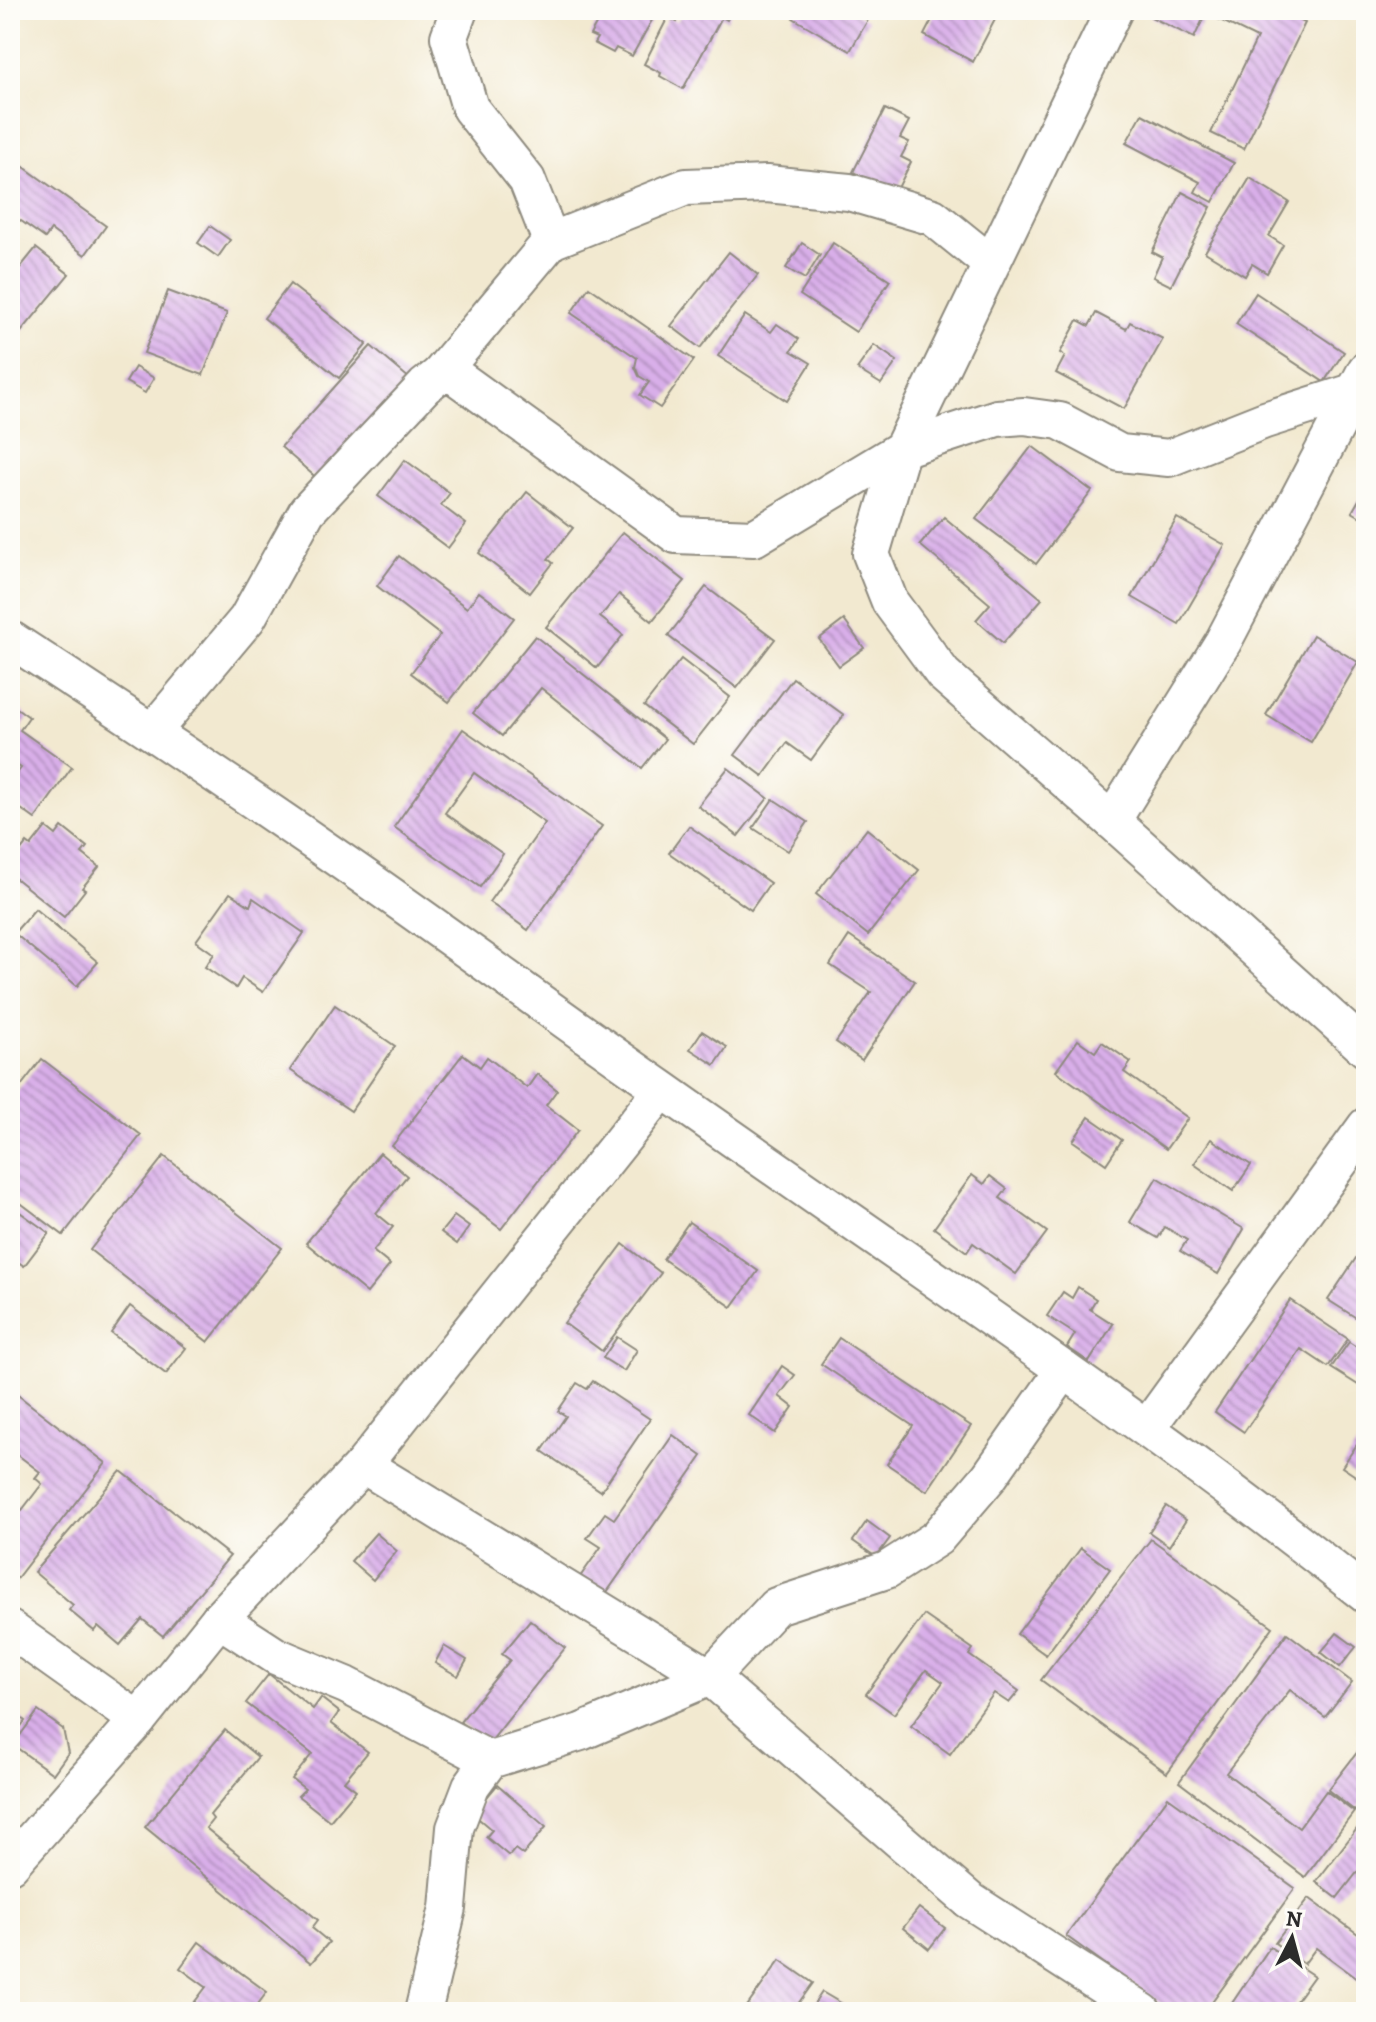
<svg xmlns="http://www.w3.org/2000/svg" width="1376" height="2022" font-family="Alegreya,serif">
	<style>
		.building { fill: url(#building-back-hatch) }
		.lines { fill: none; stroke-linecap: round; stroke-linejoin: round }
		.minor-casing { stroke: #8e8a7e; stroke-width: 40 }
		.minor { stroke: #fff; stroke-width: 36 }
	</style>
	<defs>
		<pattern id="building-back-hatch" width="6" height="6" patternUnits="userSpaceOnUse" patternTransform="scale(2)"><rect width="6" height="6" fill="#d9afe9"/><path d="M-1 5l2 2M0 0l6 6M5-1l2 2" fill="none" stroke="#b08fbd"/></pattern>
	</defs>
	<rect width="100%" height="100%" fill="#fdfcf7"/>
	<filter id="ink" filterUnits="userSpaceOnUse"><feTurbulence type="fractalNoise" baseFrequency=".0125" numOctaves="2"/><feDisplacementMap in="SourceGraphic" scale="16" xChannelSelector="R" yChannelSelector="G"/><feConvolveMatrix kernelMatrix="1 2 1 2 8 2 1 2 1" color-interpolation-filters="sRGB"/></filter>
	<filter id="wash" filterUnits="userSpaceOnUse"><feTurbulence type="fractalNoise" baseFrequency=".006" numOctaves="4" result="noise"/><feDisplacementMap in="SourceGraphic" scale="32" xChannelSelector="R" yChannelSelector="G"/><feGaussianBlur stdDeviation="1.8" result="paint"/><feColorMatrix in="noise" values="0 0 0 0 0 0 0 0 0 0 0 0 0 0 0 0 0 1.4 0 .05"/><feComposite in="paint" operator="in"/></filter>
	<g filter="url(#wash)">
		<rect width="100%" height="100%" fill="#f2e9d0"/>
		<g id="blocks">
			<g class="building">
				<polygon points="604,10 650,10 656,13 632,56 616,48 613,53 594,43 597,38 590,35"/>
				<polygon points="683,10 732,10 727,20 722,17 683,89 660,76 661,73 644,64 668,17 677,22"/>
				<polygon points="798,10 849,10 868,20 850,51 793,18"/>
				<polygon points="937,10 1000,10 973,62 924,35"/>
				<polygon points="1154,10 1279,10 1305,23 1244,149 1211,133 1257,38 1206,13 1194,38 1151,17"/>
				<polygon points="885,109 909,121 900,138 909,142 901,157 911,162 895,194 853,172"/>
				<polygon points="1142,114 1234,163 1213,202 1195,192 1200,182 1126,143"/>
				<polygon points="10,157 106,226 85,255 51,230 45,238 10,213"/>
				<polygon points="1250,178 1289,202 1269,236 1283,245 1267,273 1252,264 1245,276 1205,252"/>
				<polygon points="1182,192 1211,207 1171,286 1153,277 1162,257 1152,252"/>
				<polygon points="210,226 230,240 218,257 198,243"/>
				<polygon points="802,243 820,255 805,279 786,268"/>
				<polygon points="833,243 890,280 856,332 800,295"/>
				<polygon points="36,248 69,274 17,337 10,332 10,280"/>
				<polygon points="729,252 758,275 700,348 671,326"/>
				<polygon points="290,284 367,344 339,378 264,318"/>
				<polygon points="589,287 694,360 660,408 640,395 649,382 639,376 635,367 637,358 571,313"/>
				<polygon points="168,291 227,313 203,375 144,353"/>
				<polygon points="1256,293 1344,352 1324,382 1236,324"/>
				<polygon points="1096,313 1126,329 1130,322 1163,339 1124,409 1056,373 1065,356 1060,353 1078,320 1089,326"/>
				<polygon points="745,315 771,332 777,324 799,339 791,351 811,363 787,401 718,356"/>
				<polygon points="874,345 897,361 881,384 857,369"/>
				<polygon points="371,346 410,379 320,481 281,447"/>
				<polygon points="135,367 154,378 145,393 126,382"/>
				<polygon points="1032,446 1092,491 1036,564 976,519"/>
				<polygon points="405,460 450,493 441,505 466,524 448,548 378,496"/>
				<polygon points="527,492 573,528 548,559 553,563 530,593 479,553"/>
				<polygon points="1360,498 1366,501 1366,520 1352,512"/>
				<polygon points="944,517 1042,599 1003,643 976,620 990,604 920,545"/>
				<polygon points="1177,518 1225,545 1179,624 1132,597"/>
				<polygon points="623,532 685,581 652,621 619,594 600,617 623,635 597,668 546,627"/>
				<polygon points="399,556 467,608 479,592 514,618 449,702 411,673 440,635 377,586"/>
				<polygon points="706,587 775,639 737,688 668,636"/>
				<polygon points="844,620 864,648 839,666 819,639"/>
				<polygon points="1313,635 1358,662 1311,742 1266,715"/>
				<polygon points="535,636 665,739 642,768 541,688 502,736 473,713"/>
				<polygon points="681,659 730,697 693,744 644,706"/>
				<polygon points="793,678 844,715 811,760 787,743 763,776 735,755"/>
				<polygon points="10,703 29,717 20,730 72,767 35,819 10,801 10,783 21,768 10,760"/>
				<polygon points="463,729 602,826 528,930 489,902 545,823 474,773 445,813 503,854 480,887 394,827"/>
				<polygon points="728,768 768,798 738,836 698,806"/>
				<polygon points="773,799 808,822 788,851 753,828"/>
				<polygon points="689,826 770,883 751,910 669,853"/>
				<polygon points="46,827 56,835 62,827 87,847 82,853 99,867 82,888 85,890 64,917 10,874 10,864 27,843 31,846"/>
				<polygon points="867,829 919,870 868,935 816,894"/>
				<polygon points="230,893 250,906 253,898 304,933 263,992 242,978 236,988 205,967 214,954 196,941"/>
				<polygon points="35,909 98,962 77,986 14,933"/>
				<polygon points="849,936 915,981 862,1060 836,1042 871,992 830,965"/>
				<polygon points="335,1005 395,1046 351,1111 290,1070"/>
				<polygon points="702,1031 727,1047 715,1065 690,1049"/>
				<polygon points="1078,1040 1095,1052 1102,1042 1131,1062 1124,1072 1188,1118 1166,1149 1056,1071"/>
				<polygon points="463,1054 480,1067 487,1057 527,1088 537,1074 557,1090 546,1105 578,1130 501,1229 392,1146"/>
				<polygon points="42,1059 141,1135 63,1235 10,1195 10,1100"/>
				<polygon points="1089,1117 1122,1140 1106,1164 1073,1141"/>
				<polygon points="1211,1139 1251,1165 1233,1191 1194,1164"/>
				<polygon points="380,1153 407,1176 376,1213 393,1227 373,1251 390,1265 367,1293 306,1243"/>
				<polygon points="164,1156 282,1248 208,1342 90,1250"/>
				<polygon points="972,1175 984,1184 990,1176 1007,1189 1000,1198 1047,1232 1016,1274 973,1243 967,1252 934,1228"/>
				<polygon points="1157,1177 1244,1229 1218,1274 1180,1251 1187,1240 1165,1227 1158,1238 1130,1222"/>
				<polygon points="10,1205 49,1233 24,1266 10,1256"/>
				<polygon points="454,1216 469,1227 457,1244 441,1232"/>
				<polygon points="689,1222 758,1271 732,1307 663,1259"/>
				<polygon points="1366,1243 1366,1324 1328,1300"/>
				<polygon points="623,1244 661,1273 602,1351 564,1323"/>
				<polygon points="1078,1287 1096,1299 1090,1309 1113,1324 1089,1362 1067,1347 1075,1334 1047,1316 1063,1292 1072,1298"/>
				<polygon points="1290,1300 1348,1339 1328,1367 1301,1349 1244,1432 1215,1412"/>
				<polygon points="130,1306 186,1348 166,1374 111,1333"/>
				<polygon points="617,1337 637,1350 624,1371 603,1358"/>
				<polygon points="839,1338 971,1426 927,1491 887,1464 913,1426 821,1364"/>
				<polygon points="1349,1342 1366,1353 1366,1390 1331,1368"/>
				<polygon points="782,1366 795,1375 779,1396 793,1407 775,1433 749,1415"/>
				<polygon points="593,1381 650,1419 601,1491 542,1451 566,1416 558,1411 577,1383 587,1389"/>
				<polygon points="10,1389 106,1463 10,1587 10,1513 16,1505 22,1510 42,1484 35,1478 40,1472 10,1449"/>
				<polygon points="1366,1431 1366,1483 1342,1467"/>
				<polygon points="673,1435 702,1456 600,1602 575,1584 601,1547 587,1538 605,1513 614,1519"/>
				<polygon points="121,1471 230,1556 163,1636 142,1619 120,1645 98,1626 94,1631 69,1610 73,1605 34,1572"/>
				<polygon points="1166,1506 1186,1520 1169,1546 1149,1532"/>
				<polygon points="867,1521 890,1538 876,1557 853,1541"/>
				<polygon points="376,1533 397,1551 373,1580 351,1561"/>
				<polygon points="1151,1539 1273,1627 1167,1773 1041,1680"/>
				<polygon points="1081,1548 1110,1569 1046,1655 1017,1634"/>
				<polygon points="924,1615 973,1649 969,1655 1019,1691 1009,1703 994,1693 950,1754 911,1726 943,1682 926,1670 894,1714 866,1694"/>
				<polygon points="530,1620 565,1648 488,1745 460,1722 510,1660 502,1654"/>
				<polygon points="1287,1633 1352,1682 1325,1717 1290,1690 1226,1773 1299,1828 1326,1791 1354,1812 1305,1877 1179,1782"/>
				<polygon points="1337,1633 1356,1647 1340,1667 1321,1652"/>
				<polygon points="444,1646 467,1660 458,1676 435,1663"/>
				<polygon points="269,1674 313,1709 321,1698 339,1712 331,1723 368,1752 344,1781 356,1790 330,1821 298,1796 305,1789 292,1779 312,1754 246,1703"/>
				<polygon points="10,1710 25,1721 10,1740"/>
				<polygon points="38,1711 63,1729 68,1753 53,1774 13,1745"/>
				<polygon points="225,1730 258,1757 210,1815 213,1819 206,1828 318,1920 312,1928 329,1942 311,1963 145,1827"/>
				<polygon points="1366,1741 1366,1797 1355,1811 1328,1790"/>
				<polygon points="497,1785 546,1827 523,1855 515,1849 509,1856 486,1837 492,1830 473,1814"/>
				<polygon points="1168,1797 1295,1888 1205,2012 1172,2012 1066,1936"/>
				<polygon points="1366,1817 1366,1861 1337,1898 1316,1882"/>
				<polygon points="1309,1898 1366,1940 1366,1985 1316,1948 1304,1964 1275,1943"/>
				<polygon points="919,1908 945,1928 929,1949 903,1928"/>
				<polygon points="199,1942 267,1992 252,2012 243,2009 241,2012 187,2012 206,1987 180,1968"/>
				<polygon points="1270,1947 1314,1976 1293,2005 1304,2012 1226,2012"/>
				<polygon points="780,1960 813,1983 792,2012 743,2012"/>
				<polygon points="822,1992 849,2008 847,2012 809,2012"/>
			</g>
		</g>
	</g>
	<g filter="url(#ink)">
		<use href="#blocks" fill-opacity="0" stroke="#8e8a7e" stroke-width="2"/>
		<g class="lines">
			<g class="minor-casing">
				<g id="minor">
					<polyline points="459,10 449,37 470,108 527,180 551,241"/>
					<polyline points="1114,10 902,449 871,554 890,602 943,674 1112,821 1366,1049"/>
					<polyline points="439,375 551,241 686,187 767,184 849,192 933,217 990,263"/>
					<path d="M10,639C129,716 247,795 363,876C463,946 562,1019 662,1089C898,1256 1140,1415 1366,1595"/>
					<polyline points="153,731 247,619 307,511 425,386 439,375 454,375 676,535 754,538 902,449 997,418 1024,416 1060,421 1120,453 1169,458 1265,420 1353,392 1366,401"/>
					<polyline points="1112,821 1223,642 1366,370"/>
					<polyline points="1147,1428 1366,1126"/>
					<polyline points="363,1465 710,1677 969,1900 1143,2012"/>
					<polyline points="219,1619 276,1656 346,1685 490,1760"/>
					<polyline points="10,1629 138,1720"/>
					<polyline points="10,1865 138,1720 219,1619 363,1465 662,1090"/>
					<polyline points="423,2012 448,1908 455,1828 471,1786 490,1760 581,1732 710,1677 776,1606 887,1570 937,1538 989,1477 1064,1370"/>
				</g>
			</g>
			<use href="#minor" class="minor"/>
		</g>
	</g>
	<rect width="1376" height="2022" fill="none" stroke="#fdfcf7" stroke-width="40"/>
	<g transform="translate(1292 1938) rotate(6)" stroke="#fdfcf7" stroke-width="6" paint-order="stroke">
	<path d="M0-6L14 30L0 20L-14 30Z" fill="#2b2b2b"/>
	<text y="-12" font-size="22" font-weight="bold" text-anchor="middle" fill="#2b2b2b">N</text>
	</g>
</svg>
